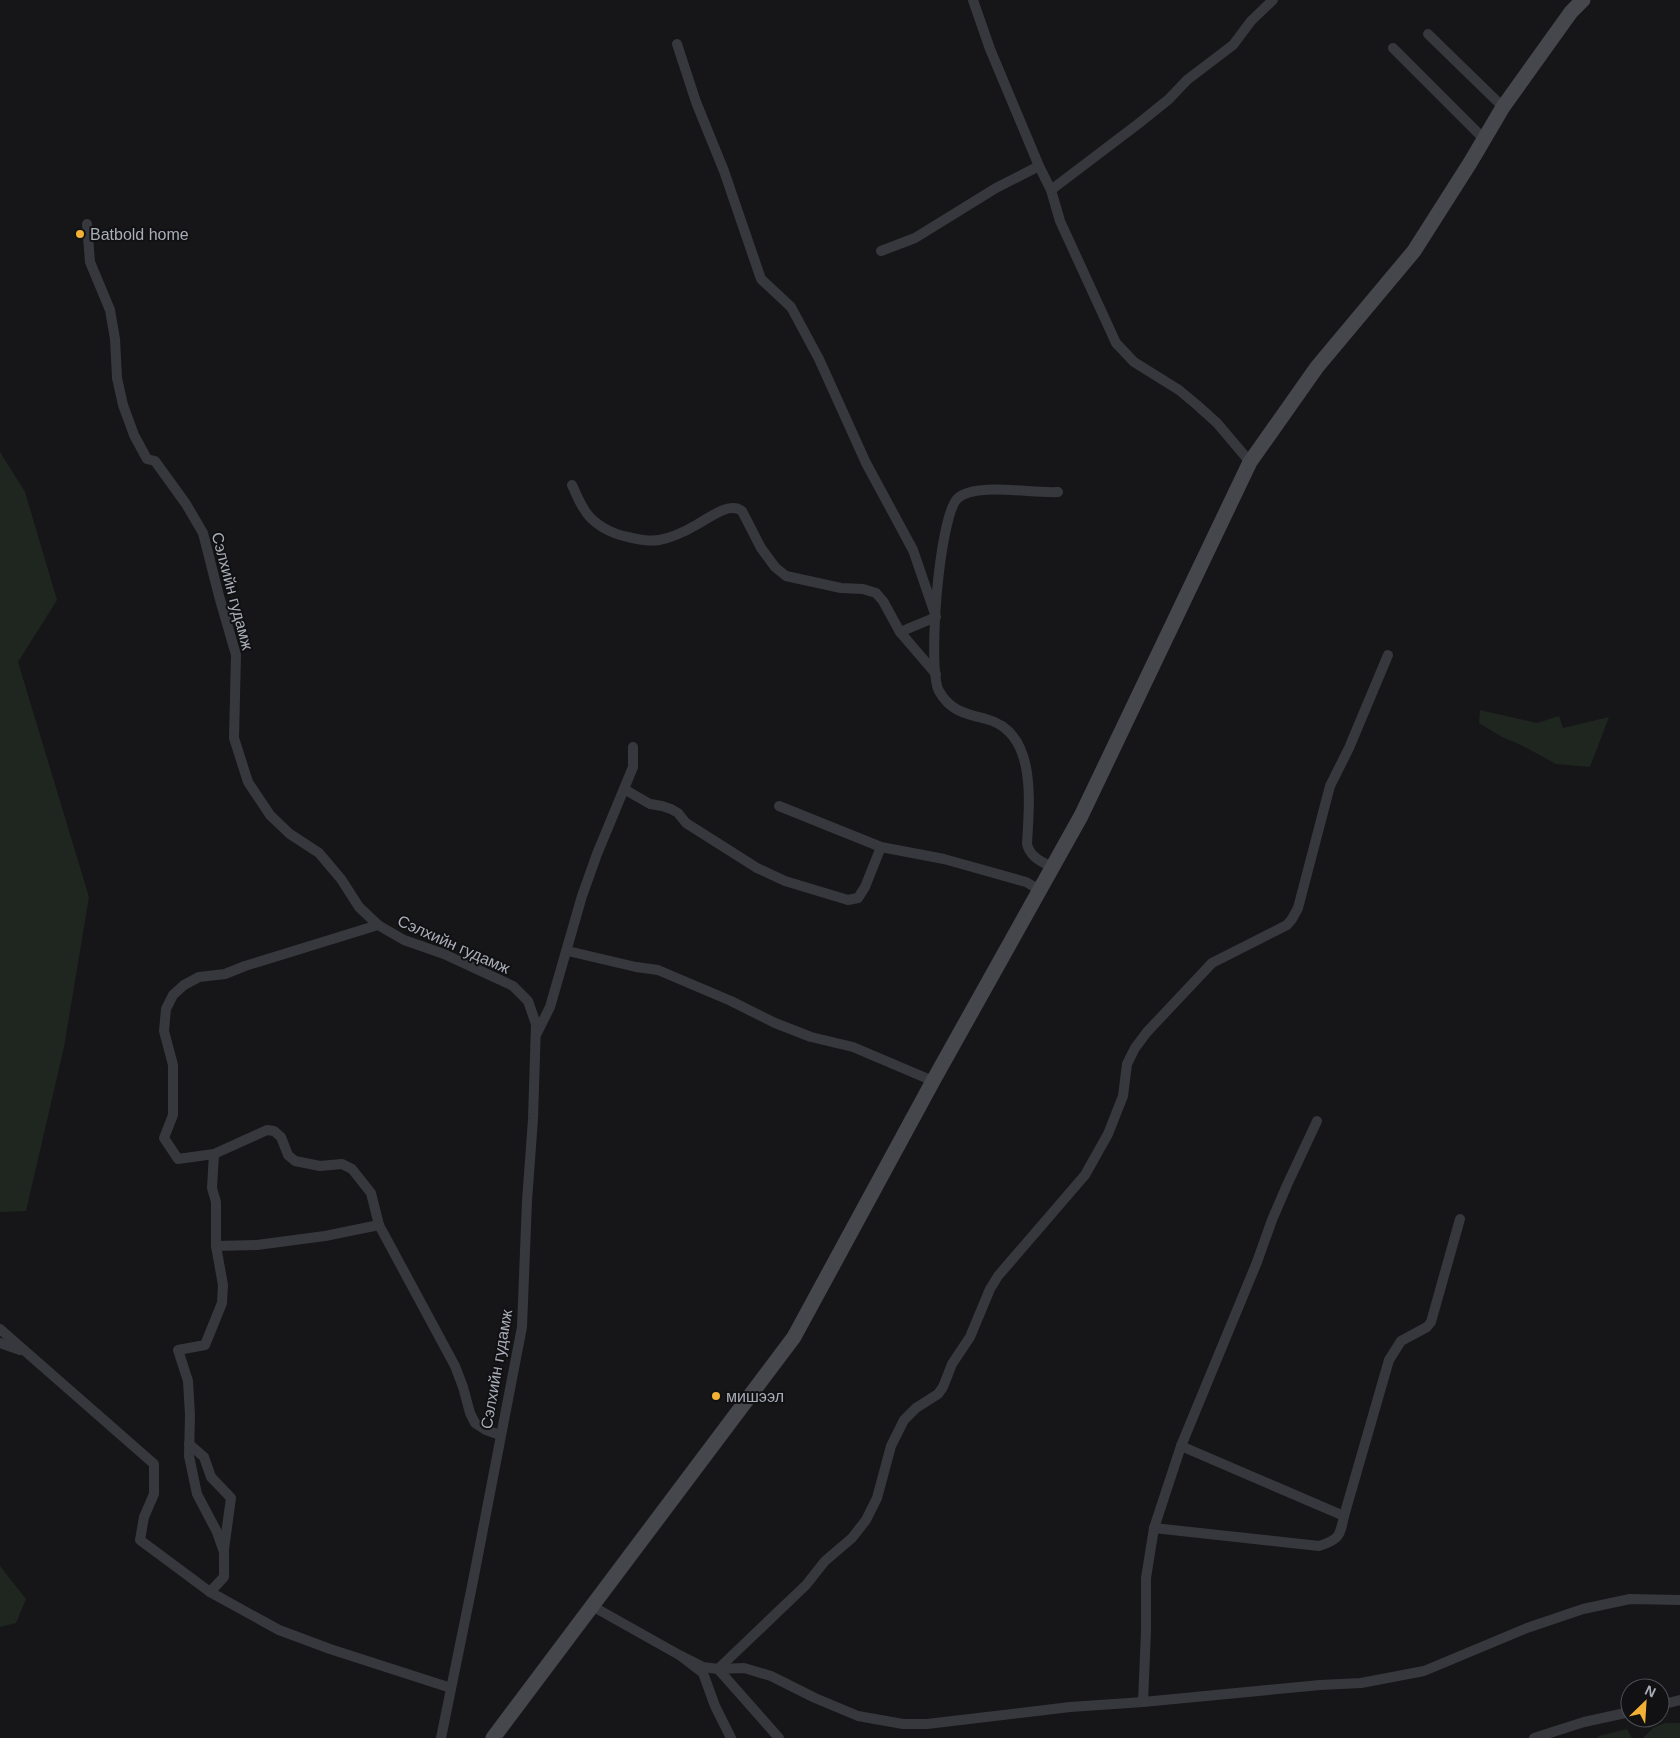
<svg xmlns="http://www.w3.org/2000/svg" width="1680" height="1738" font-family="Helvetica,sans-serif">
	<style>
		.green { fill: #1e261f }
		.lines { fill: none; stroke-linecap: round; stroke-linejoin: round }
		.minor { stroke: #37383d; stroke-width: 10 }
		.secondary { stroke: #45474d; stroke-width: 15 }
		.poi-dot { fill: #f2b134; stroke: #111113; stroke-width: 2 }
		.labels { text-anchor: middle; stroke-width: 4; stroke-linejoin: round; paint-order: stroke }
		.poi-label { font-size: 16px; fill: #a8adb8; stroke: #111113; text-anchor: start }
		.street-label { font-size: 16px; fill: #a8adb8; stroke: #111113 }
	</style>
	<rect width="100%" height="100%" fill="#161618"/>
	<g class="green">
		<polygon points="0,452 25,492 57,600 18,662 89,897 64,1047 26,1211 0,1212"/>
		<polygon points="1480,710 1537,723 1559,716 1563,728 1609,717 1590,767 1556,764 1523,746 1502,737 1479,723"/>
		<polygon points="0,1566 26,1599 16,1623 0,1627"/>
		<polygon points="1665,1723 1680,1723 1680,1738 1643,1738 1653,1728"/>
		<polygon points="1627,1729 1632,1738 1597,1738 1599,1736"/>
	</g>
	<g class="lines">
		<g class="minor">
			<polyline points="973,0 990,49 1039,166 1051,190 1060,221 1116,343 1134,362 1179,390 1197,405 1217,423 1250,462"/>
			<polyline points="1428,34 1503,107"/>
			<polyline points="677,44 696,102 724,171 761,279 791,307 819,359 866,463 913,550 936,617 900,632"/>
			<polyline points="1393,48 1484,139"/>
			<polyline points="1051,190 1138,124 1169,99 1187,80 1233,45 1251,21 1273,0"/>
			<polyline points="87,224 90,262 110,310 115,339 117,378 123,405 134,435 147,459 155,461 186,504 203,533 219,596 236,655 234,738 248,782 270,815 290,834 319,853 341,879 359,907 378,925 404,940 444,954 513,986 528,1001 536,1024 533,1119 527,1201 522,1327 473,1581 441,1738"/>
			<polyline points="881,251 915,238 996,188 1039,166"/>
			<path d="M572,485C576,493 579,502 584,509C592,524 612,534 628,537C638,539 648,542 659,540C672,538 686,531 698,524C709,518 730,501 742,511L761,548L775,567L786,576L841,588L863,589L876,593L883,601L900,632L936,674"/>
			<polyline points="624,789 650,804 662,806 671,809 678,813 686,823 757,868 785,881 848,900 858,898 865,887 881,847"/>
			<polyline points="779,806 881,847 944,859 1026,882 1040,890"/>
			<path d="M1051,867C1041,861 1030,857 1027,844C1029,804 1038,732 986,719C966,714 950,711 939,691C927,670 939,514 958,498C976,482 1034,494 1058,492"/>
			<polyline points="378,925 245,966 225,974 199,977 184,985 173,995 166,1009 164,1031 173,1065 173,1115 164,1138 178,1159 214,1154 267,1130 274,1131 281,1137 288,1155 295,1161 320,1166 342,1164 352,1169 371,1193 379,1225 455,1366 463,1387 470,1413 475,1423 486,1430 500,1435"/>
			<polyline points="572,952 636,967 658,970 731,1001 775,1023 811,1037 853,1047 933,1081"/>
			<polyline points="537,1033 550,1007 582,896 597,854 633,767 633,747"/>
			<polyline points="214,1154 212,1188 216,1202 216,1246 257,1245 325,1236 379,1225"/>
			<polyline points="0,1329 154,1464 154,1494 144,1517 140,1540 210,1592 279,1630 330,1649 451,1688"/>
			<polyline points="0,1343 20,1350"/>
			<polyline points="189,1444 204,1457 211,1477 231,1498 224,1549"/>
			<polyline points="1181,1446 1344,1516"/>
			<path d="M1154,1528L1319,1546C1339,1540 1340,1536 1344,1516L1389,1360L1401,1341L1427,1327L1431,1322L1460,1219"/>
			<polyline points="210,1592 224,1577 224,1552 217,1532 197,1494 189,1456 190,1415 188,1381 178,1350 205,1345 222,1303 223,1285 216,1246"/>
			<polyline points="592,1606 681,1656 703,1673 715,1706 731,1738"/>
			<polyline points="681,1656 703,1667 718,1669 744,1668 771,1676 815,1698 858,1716 903,1724 927,1724 1070,1707 1143,1702 1320,1685 1361,1683 1424,1671 1527,1628 1583,1609 1630,1599 1680,1600"/>
			<polyline points="1143,1702 1146,1631 1146,1578 1154,1528 1181,1446 1257,1262 1272,1220 1287,1185 1317,1121"/>
			<polyline points="1660,1705 1680,1700"/>
			<polyline points="779,1738 718,1669 806,1585 825,1561 852,1538 866,1520 877,1498 891,1446 904,1420 916,1408 938,1394 943,1387 952,1364 970,1337 990,1289 998,1276 1085,1175 1108,1134 1123,1096 1127,1064 1135,1048 1147,1032 1212,963 1287,925 1292,919 1298,908 1330,786 1349,748 1388,655"/>
			<polyline points="1534,1738 1584,1722 1630,1712"/>
		</g>
		<polyline class="secondary" points="493,1738 794,1337 933,1081 1081,816 1250,462 1317,367 1414,251 1470,163 1503,107 1571,12 1583,0"/>
	</g>
	<g class="poi-dot">
		<circle cx="80" cy="234" r="5"/>
		<circle cx="716" cy="1396" r="5"/>
	</g>
	<g class="labels">
		<g class="poi-label">
			<text x="90" y="240">Batbold home</text>
			<text x="726" y="1402">мишээл</text>
		</g>
		<g class="street-label">
			<text transform="translate(233 591) rotate(75)" y="6">Сэлхийн гудамж</text>
			<text transform="translate(454 944) rotate(24)" y="6">Сэлхийн гудамж</text>
			<text transform="translate(496 1369) rotate(-80)" y="6">Сэлхийн гудамж</text>
		</g>
	</g>
	<g transform="translate(1645 1703) rotate(25)"><circle r="24" fill="#111113" stroke="#4d4f55"/>
	<path d="M0-4L9 19L0 12L-9 19Z" fill="#f2b134"/>
	<text y="-8" font-size="14" font-weight="bold" text-anchor="middle" fill="#a8adb8">N</text>
	</g>
</svg>
